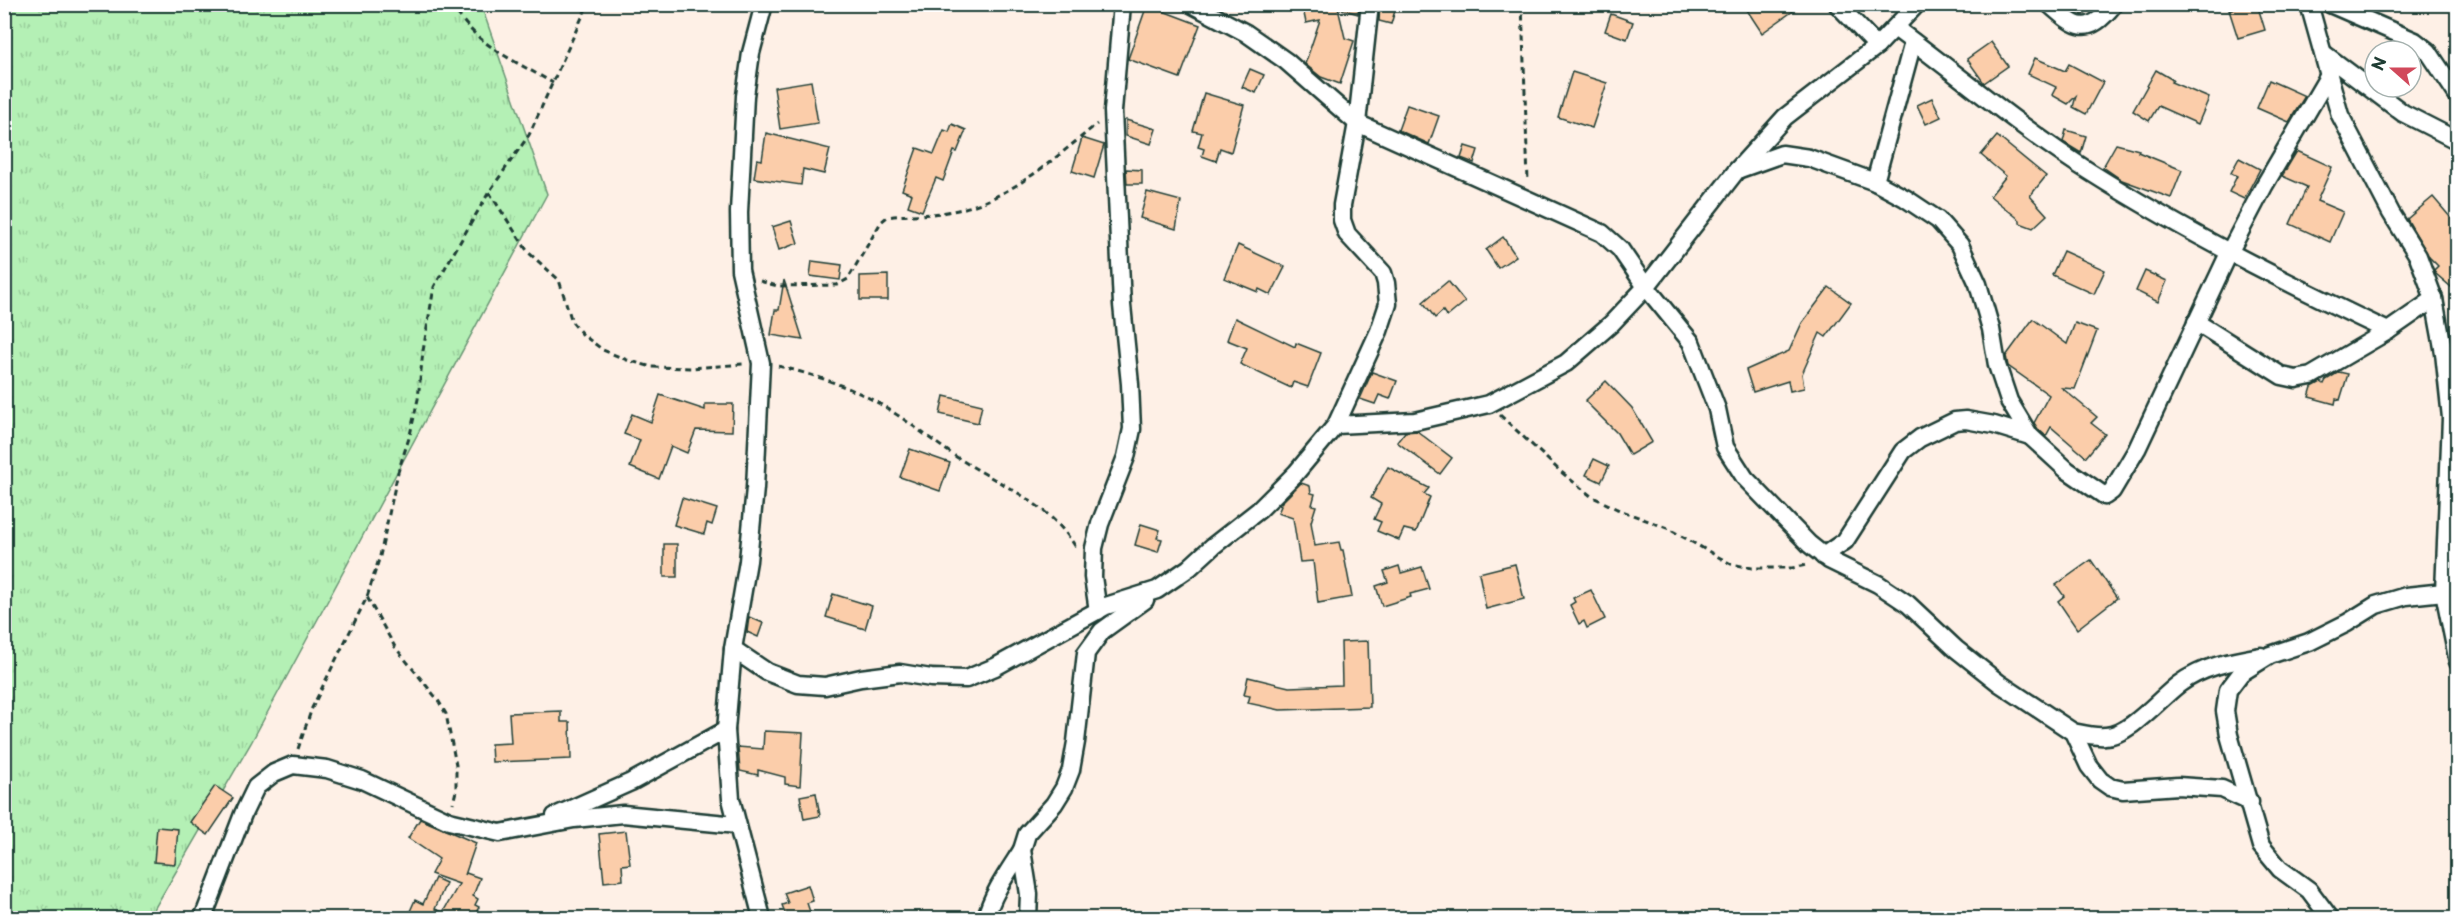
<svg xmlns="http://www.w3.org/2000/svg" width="2462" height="923" font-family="'Playpen Sans',sans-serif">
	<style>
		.grass { fill: url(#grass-tufts); stroke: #6a9674; stroke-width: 1.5 }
		.building { fill: #fbcdaa; stroke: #1f3d34; stroke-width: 1.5 }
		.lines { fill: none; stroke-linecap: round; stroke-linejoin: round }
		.minor-casing { stroke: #1f3d34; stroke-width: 21 }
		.path { stroke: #1f3d34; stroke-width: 3; stroke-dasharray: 6 4.5; stroke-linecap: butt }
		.minor { stroke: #fff; stroke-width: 16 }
	</style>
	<defs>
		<pattern id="grass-tufts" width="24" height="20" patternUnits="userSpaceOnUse" patternTransform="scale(1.5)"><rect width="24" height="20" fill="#b4f0b5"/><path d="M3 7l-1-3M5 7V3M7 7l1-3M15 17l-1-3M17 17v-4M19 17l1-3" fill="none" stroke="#9acf9c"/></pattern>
	</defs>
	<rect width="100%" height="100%" fill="#fef0e6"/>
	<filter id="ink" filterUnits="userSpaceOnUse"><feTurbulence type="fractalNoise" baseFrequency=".0167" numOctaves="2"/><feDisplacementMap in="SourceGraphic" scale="12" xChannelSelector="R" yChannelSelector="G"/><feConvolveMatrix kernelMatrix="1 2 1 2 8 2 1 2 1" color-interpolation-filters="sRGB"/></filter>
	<g filter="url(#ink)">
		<polygon class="grass" points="5,5 481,5 547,194 251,743 149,918 5,918"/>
		<g class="building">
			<polygon points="1302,4 1359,4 1358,14 1338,8 1345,38 1354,41 1340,84 1321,77 1305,64 1320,20 1306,23"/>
			<polygon points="1380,4 1397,4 1391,24 1379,21"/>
			<polygon points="1743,4 1803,4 1762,33"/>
			<polygon points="2066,4 2094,4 2083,15"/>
			<polygon points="2246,4 2257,4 2265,30 2238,38 2229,10"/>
			<polygon points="1147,5 1200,25 1180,78 1128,59"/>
			<polygon points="1611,14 1633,22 1627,39 1605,31"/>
			<polygon points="1991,42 2008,66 1984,83 1967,59"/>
			<polygon points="2035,58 2065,71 2069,64 2103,82 2086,114 2073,107 2076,96 2068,104 2052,95 2056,87 2028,74"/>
			<polygon points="1250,69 1264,75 1256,93 1242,87"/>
			<polygon points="2156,70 2173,80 2171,82 2209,98 2198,124 2158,106 2149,121 2133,111"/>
			<polygon points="1572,72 1607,83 1592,128 1558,117"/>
			<polygon points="2269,80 2305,96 2289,122 2257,108"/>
			<polygon points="811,81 818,123 780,129 774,87"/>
			<polygon points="1204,93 1244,105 1231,152 1220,148 1216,161 1202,156 1204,149 1198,147 1202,133 1193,131"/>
			<polygon points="1932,98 1941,117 1926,124 1917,105"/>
			<polygon points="1407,105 1439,116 1429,144 1398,130"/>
			<polygon points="1126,120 1156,129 1151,144 1126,136"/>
			<polygon points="952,124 966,130 957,152 954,151 943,181 936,178 922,211 908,206 912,194 902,190 917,148 934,154 944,130 949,132"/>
			<polygon points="2066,130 2086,136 2081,153 2063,142"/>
			<polygon points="766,133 830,149 824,174 803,169 801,185 754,178 757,159 762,160"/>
			<polygon points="1997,136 2046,176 2030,196 2047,215 2033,228 2020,223 2020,220 1990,196 2006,176 1981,155"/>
			<polygon points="1082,138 1104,145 1094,178 1072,171"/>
			<polygon points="2116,144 2139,150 2138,152 2182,170 2171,198 2122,180 2103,167"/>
			<polygon points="1465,146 1478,150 1474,163 1461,158"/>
			<polygon points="2297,151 2332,167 2317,201 2343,212 2330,242 2290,224 2307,187 2282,176"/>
			<polygon points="2239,158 2260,169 2244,199 2229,192 2237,176 2231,173"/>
			<polygon points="1126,169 1142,170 1142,184 1127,184"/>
			<polygon points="1147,192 1181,201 1176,229 1140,218"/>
			<polygon points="2433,197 2457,225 2457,292 2436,274 2434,270 2438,266 2429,257 2407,219"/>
			<polygon points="791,221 798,243 779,250 772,227"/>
			<polygon points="1503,237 1516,256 1498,268 1486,250"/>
			<polygon points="1238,245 1285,267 1271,295 1259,289 1258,292 1224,278"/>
			<polygon points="2063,251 2105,270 2094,294 2052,275"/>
			<polygon points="812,261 842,265 840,280 810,276"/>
			<polygon points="2145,271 2167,281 2158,302 2136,291"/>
			<polygon points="888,275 888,300 860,300 860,276"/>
			<polygon points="784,280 803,340 771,335 775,310 779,310"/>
			<polygon points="1448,281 1465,302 1447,317 1443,311 1435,318 1423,302"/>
			<polygon points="1829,287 1851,303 1826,337 1820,333 1802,374 1804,388 1790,391 1788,381 1753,392 1746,370 1789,351 1802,323"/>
			<polygon points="1235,318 1295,347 1296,343 1321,353 1308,387 1293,382 1291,388 1240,364 1247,348 1227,340"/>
			<polygon points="2033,319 2067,344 2075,323 2097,331 2075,389 2062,388 2097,417 2091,423 2105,434 2086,457 2051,427 2046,436 2038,429 2034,423 2049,395 2008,366 2006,356"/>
			<polygon points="1372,372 1397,381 1390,399 1379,395 1375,404 1360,399"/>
			<polygon points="2339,372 2348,374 2340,400 2336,399 2335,404 2309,397 2312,387 2321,382 2324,384 2326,380"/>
			<polygon points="1606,381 1632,408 1652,442 1630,455 1617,433 1585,401"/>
			<polygon points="660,395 705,410 705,404 733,404 732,431 696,430 687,453 671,446 659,479 630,467 640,440 624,434 632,414 651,422"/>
			<polygon points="944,396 982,405 978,423 940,414"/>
			<polygon points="1417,431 1452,458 1440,474 1397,442 1405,432"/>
			<polygon points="910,449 950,463 940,491 900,477"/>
			<polygon points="1594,459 1609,466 1601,482 1586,475"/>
			<polygon points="1388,467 1429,488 1424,494 1430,497 1416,532 1404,529 1399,540 1377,531 1381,522 1374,519 1381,504 1371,498"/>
			<polygon points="1301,483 1310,486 1311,493 1315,494 1312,505 1316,506 1311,522 1315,546 1339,542 1341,550 1343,550 1352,597 1318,603 1313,561 1300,562 1293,518 1278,513 1281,506 1279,505"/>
			<polygon points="682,498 717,509 712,525 707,523 704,534 674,525"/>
			<polygon points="1141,524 1160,530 1157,538 1162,539 1158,552 1135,545"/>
			<rect x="664" y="544" width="13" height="33"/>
			<polygon points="2091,560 2117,598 2077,629 2058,601 2064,596 2056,585"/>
			<polygon points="1515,564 1524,599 1486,609 1479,573"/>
			<polygon points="1399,566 1401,573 1422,567 1429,589 1410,594 1411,597 1382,606 1376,586 1388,582 1384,571"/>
			<polygon points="1591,590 1605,619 1587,628 1584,621 1579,624 1570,605 1575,602 1573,598"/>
			<polygon points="833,594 872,606 865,629 826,617"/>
			<polygon points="749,617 763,623 758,637 747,632"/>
			<polygon points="1368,641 1370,707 1280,710 1248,703 1250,696 1244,695 1248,677 1289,687 1342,685 1341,642"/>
			<polygon points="561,711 561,722 570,722 571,759 492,762 491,744 511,743 509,713"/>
			<polygon points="764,731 803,733 800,786 785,784 785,777 758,770 758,775 740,771 738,747 763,749"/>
			<polygon points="215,786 233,798 208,835 190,822"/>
			<polygon points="816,793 820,816 804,819 800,796"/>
			<polygon points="420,819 476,843 465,875 466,873 480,878 473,896 478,899 475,905 479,907 473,918 407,918 415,900 423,904 435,878 446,883 435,909 443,912 459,884 431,874 439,859 408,838"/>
			<polygon points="157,827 178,829 175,864 154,862"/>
			<polygon points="626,831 630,864 622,865 623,880 604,882 599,834"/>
			<polygon points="808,885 813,901 807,903 812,918 787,918 782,905 788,903 784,893"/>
		</g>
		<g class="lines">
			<g class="minor-casing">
				<g id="minor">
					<polyline points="1191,4 1246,33 1286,61 1357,123 1602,233 1620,249 1646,287 1691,342 1717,409 1725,447 1745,478 1809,544 1829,560 1878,584 1908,604 1956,649 1999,683 2073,732 2089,766 2100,780 2110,787 2123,790 2178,786 2222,789 2250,802"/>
					<polyline points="1837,4 1877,46"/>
					<path d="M2049,4C2077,29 2088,37 2114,4"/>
					<polyline points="2309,4 2340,115 2391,213 2418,256 2434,299 2444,353 2451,418 2444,592 2458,662"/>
					<polyline points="2330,4 2415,41 2428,51 2458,96"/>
					<path d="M1895,28C1960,76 2022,129 2090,172C2185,232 2287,283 2388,331"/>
					<polyline points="2323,53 2403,113 2458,141"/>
					<polyline points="1737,170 1782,154 1809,158 1875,182 1905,198 1938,220 1960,245 1978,284 1991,329 1997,365 2009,401 2030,436 2067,470 2105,496 2112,491 2137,449 2230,251 2264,186 2329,75"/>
					<polyline points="1875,182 1913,42"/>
					<polyline points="2196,322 2282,376 2296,379 2311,376 2388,331 2434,299"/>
					<polyline points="1336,425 1415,421 1489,404 1566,363 1611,324 1646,287 1737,170 1785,117 1877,46 1917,4"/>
					<polyline points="1823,556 1845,541 1903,451 1920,438 1955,421 1966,420 1994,425 2030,436"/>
					<polyline points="1098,611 1093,577 1094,548 1100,524 1126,457 1132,429 1130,384 1122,305 1113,111 1122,4"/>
					<polyline points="733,649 767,672 798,684 825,686 861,678 900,673 931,678 966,679 995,667 1106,606 1157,590 1189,568 1213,546 1259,510 1296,473 1336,425 1379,331 1388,304 1386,283 1383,273 1347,234 1342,220 1342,205 1357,123 1370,4"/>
					<path d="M2073,732C2083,734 2094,737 2105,736C2129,736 2160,698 2179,684C2203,666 2233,661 2261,656"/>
					<polyline points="555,816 631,782 726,730"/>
					<polyline points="203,918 243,814 256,787 274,773 293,765 327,769 362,780 449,821 500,833 574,819 623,814 737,825"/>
					<polyline points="762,918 731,799 726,730 733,649 748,561 755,488 761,363 740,270 739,212 745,96 751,53 764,4"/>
					<path d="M986,918C992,894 1008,872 1022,850"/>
					<polyline points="1028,918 1029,894 1022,850 1027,834 1054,804 1064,788 1071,770 1076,742 1086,653 1102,631 1145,600"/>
					<polyline points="2330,918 2309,890 2280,869 2261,846 2229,735 2225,711 2228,690 2241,673 2270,655 2309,642 2347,623 2376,605 2406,596 2444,592"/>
				</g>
			</g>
			<g class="path">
				<path d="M452,4C474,45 514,60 553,83"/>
				<polyline points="1522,4 1528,182"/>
				<polyline points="489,192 528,252 559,280 572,322 583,335 603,350 627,360 652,367 692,368 744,364"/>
				<path d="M760,281L777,286L837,285L848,279L881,222L887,217C906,214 927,216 947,212C1008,202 1051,161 1097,124"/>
				<path d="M778,366C815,375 856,388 888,409C914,425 937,445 963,461C1006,488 1049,503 1077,549"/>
				<polyline points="1500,415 1560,471 1591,496 1617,509 1667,528 1731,564 1752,568 1792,568 1806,565"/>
				<polyline points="367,597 395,647 438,700 446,714 456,765 456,791 453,803"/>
				<polyline points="298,749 312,708 367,597 380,556 398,472 410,435 418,399 423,351 434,287 489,192 529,135 588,4"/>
			</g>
			<use href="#minor" class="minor"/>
		</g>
	</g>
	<rect width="2462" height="923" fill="none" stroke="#fff" stroke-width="24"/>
	<rect x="12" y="12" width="2438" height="899" fill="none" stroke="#1f3d34" stroke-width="2" filter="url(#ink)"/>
	<g transform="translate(2393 69) rotate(291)"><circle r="28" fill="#ffffff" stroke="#a5b1ae" stroke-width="1.5"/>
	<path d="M0-4.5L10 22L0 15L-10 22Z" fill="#d1495b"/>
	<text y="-9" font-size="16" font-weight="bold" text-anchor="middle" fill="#1f3d34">N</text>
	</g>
</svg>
